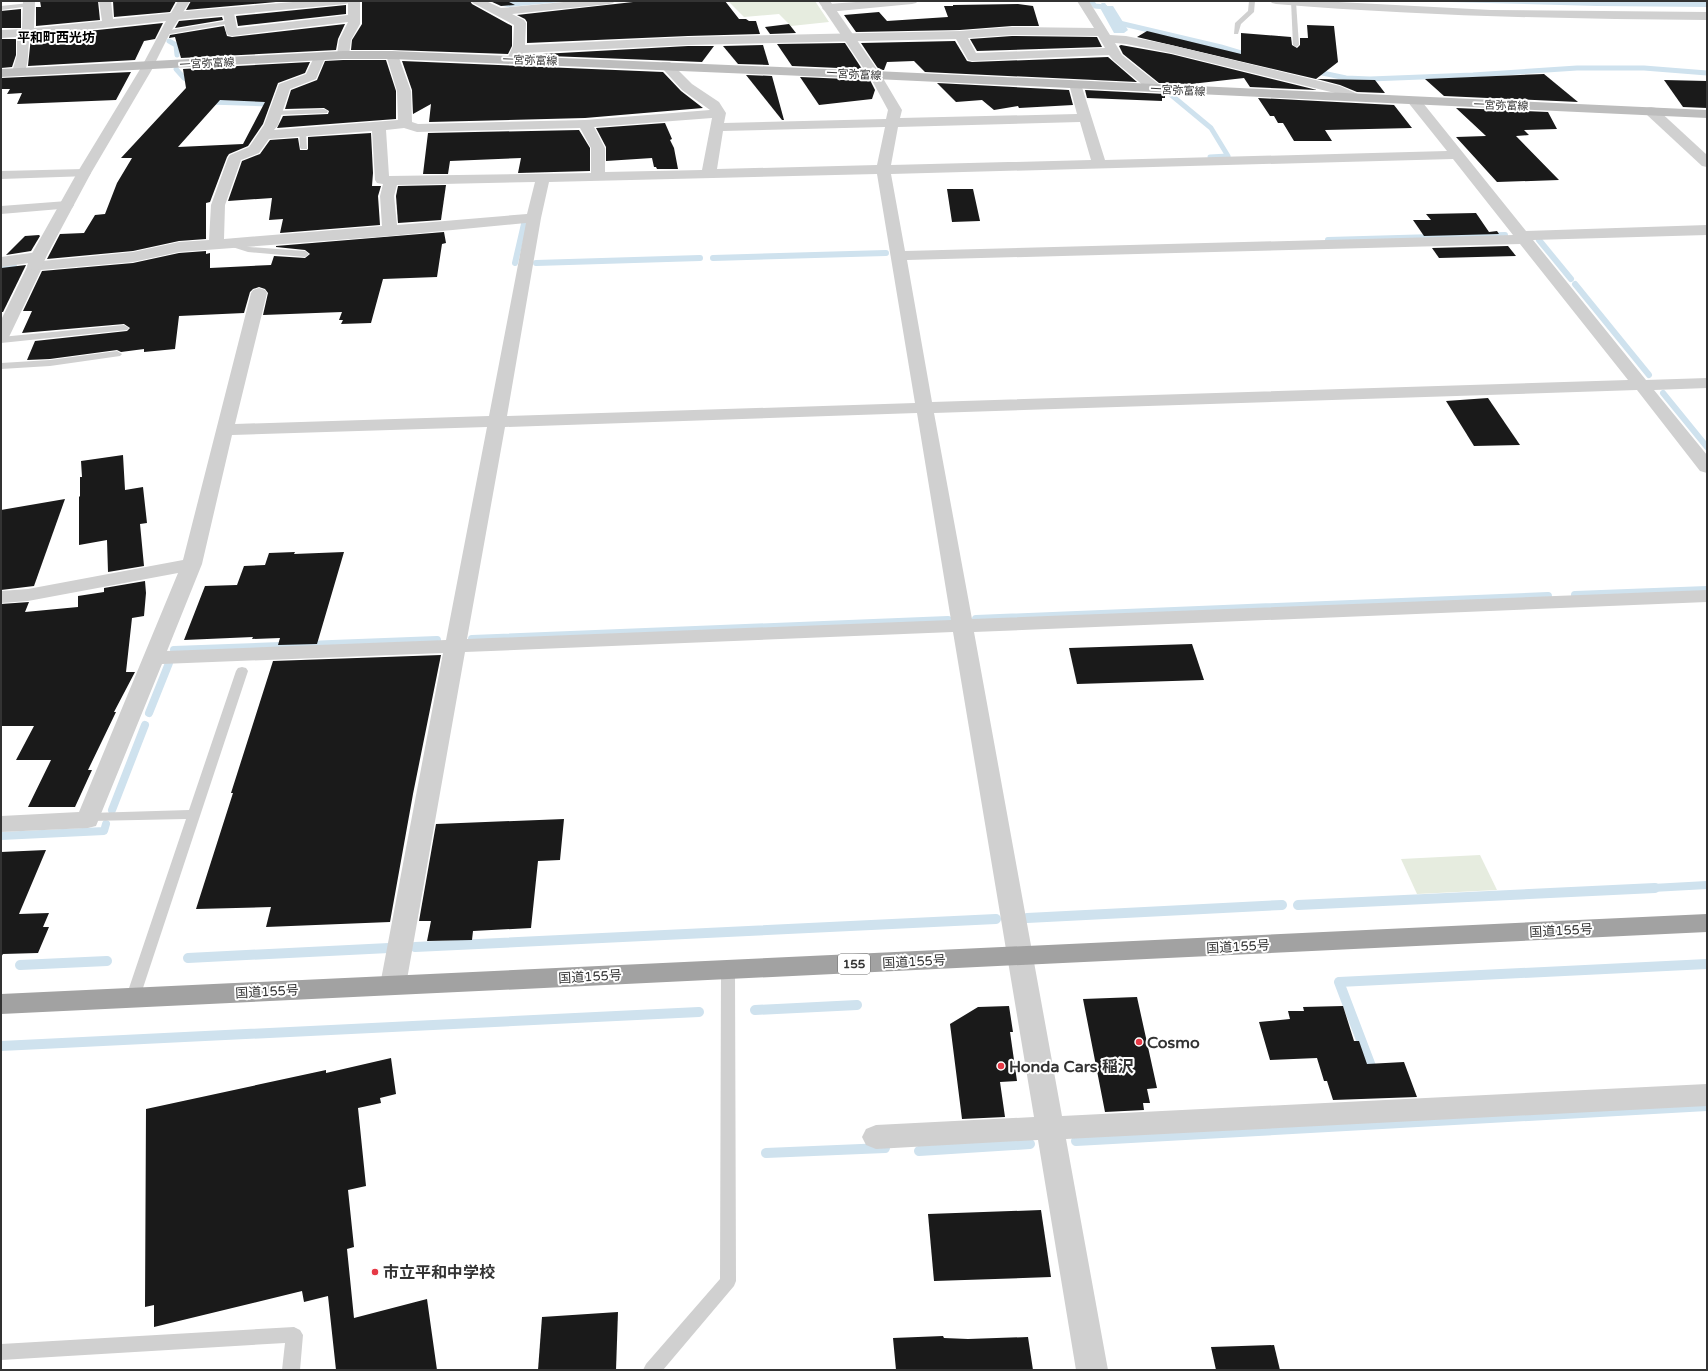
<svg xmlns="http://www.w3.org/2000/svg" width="1708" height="1371" font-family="'Varela Round','Noto Sans JP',sans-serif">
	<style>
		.green { fill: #e6ecdf }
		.water { fill: #cfe2ee }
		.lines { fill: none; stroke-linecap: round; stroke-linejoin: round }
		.stream-far3 { stroke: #cfe2ee; stroke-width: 5 }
		.stream-far2 { stroke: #cfe2ee; stroke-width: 6 }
		.stream-far1 { stroke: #cfe2ee; stroke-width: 8 }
		.stream { stroke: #cfe2ee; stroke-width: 10 }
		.building { fill: #1a1a1a; fill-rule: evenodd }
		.service { fill: #d0d0d0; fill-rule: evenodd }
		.minor { fill: #d0d0d0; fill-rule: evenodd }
		.tertiary { fill: #d0d0d0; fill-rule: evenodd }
		.secondary { fill: #bdbdbd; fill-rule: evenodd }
		.trunk { fill: #a2a2a2; fill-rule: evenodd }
		.poi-dot { fill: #e63946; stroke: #fff; stroke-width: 1.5 }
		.labels { text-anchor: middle; stroke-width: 4; stroke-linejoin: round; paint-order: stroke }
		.far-street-label { font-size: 11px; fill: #333; stroke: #fff }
		.shield { fill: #fff; stroke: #707070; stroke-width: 1 }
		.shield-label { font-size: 12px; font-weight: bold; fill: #333 }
		.far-quarter-label { font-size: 13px; font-weight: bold; fill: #000; stroke: #fff }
		.street-label { font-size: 13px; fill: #333; stroke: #fff }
		.near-poi-label { font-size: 16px; font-weight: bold; fill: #333; stroke: #fff; text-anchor: start }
	</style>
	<rect width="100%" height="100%" fill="#fff"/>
	<g class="green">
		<polygon points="728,1 815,1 829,22 791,26 779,14 744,17"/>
		<polygon points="1480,855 1497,890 1417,894 1401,859"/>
	</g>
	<g class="water">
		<polygon points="508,1 561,1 561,2 508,7 498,5 510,2"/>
		<polygon points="1409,1 1707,1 1707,7 1597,6"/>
		<polygon points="1101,3 1105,3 1107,6 1113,6 1128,30 1124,33 1114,33 1099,6 1103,6"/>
	</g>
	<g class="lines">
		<g class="stream-far3">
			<polyline points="1091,1 1095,6 1105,7"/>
			<polyline points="1115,22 1221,47 1251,56"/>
			<polyline points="169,41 176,45 177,55"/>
			<polyline points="176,69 184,78 193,84"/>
			<polyline points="1313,71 1346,78 1370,79 1473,75 1577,68 1644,68 1707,73"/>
			<polyline points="1170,94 1211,128 1228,156 1210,157"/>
			<polyline points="209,102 268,104"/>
			<polyline points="524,225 524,223"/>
		</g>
		<g class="stream-far2">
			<polyline points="1328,240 1505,235"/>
			<polyline points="1539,240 1571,279"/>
			<polyline points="713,258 886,253"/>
			<polyline points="515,263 524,224"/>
			<polyline points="536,263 700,258"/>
			<polyline points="1,268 14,266"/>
			<polyline points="1575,284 1649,375"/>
			<polyline points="1663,393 1707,447"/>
		</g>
		<g class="stream-far1">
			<polyline points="1575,595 1707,590"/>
			<polyline points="976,619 1548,596"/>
			<polyline points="472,639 948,620"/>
			<polyline points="174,650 437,640"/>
			<polyline points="149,713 169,663"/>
			<polyline points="112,810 145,725"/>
			<polyline points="1,836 104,831 106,824"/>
			<polyline points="1634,889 1707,885"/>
		</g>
		<g class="stream">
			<polyline points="1298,905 1655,888"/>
			<polyline points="1027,918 1282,905"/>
			<polyline points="415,947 996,919"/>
			<polyline points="188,958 389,948"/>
			<polyline points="20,965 107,961"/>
			<polyline points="755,1010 857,1005"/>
			<polyline points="1,1046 699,1012"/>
			<polyline points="1374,1074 1339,982 1707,964"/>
			<polyline points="1076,1141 1707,1106"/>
			<polyline points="919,1151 1030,1144"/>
			<polyline points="766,1153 885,1148"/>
		</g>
	</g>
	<g class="building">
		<polygon points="40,1 98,1 100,20 36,26 36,7 41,7"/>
		<polygon points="113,1 176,1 170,12 114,17"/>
		<polygon points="191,1 287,1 186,10"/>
		<polygon points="362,1 470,1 472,4 512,26 512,46 508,54 392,50 351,50 352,40 362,24"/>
		<polygon points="490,1 507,1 515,5 501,6"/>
		<polygon points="642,1 725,1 739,19 746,19 749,21 756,21 760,34 688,36 527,43 527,22 525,19 517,15"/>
		<polygon points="1018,4 1033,6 1039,26 1012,26 960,30 856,32 844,15 879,12 887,21 948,17 944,6 953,6 953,5"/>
		<polygon points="346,5 346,14 238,26 236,16"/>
		<polygon points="21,9 21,28 1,28 1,11"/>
		<polygon points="222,17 223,20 175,28 179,21"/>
		<polygon points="163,23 155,39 144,41 135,60 28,66 31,37 70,33 72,40 77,43 80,40 79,32"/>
		<polygon points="345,24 338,39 336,50 181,58 175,37 169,38 170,35 224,26 227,36 232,37"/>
		<polygon points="789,24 796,33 770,34 765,27"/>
		<polygon points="1307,25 1334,26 1338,62 1316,79 1137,37 1147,31 1241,54 1241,33 1291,37 1292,45 1297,48 1300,45 1300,38 1308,38"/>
		<polygon points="1012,36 1097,37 1102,47 977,51 970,39"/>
		<polygon points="1,39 16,39 16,55 12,67 1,68"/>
		<polygon points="955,41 967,61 972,62 1108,57 1137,82 925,72 914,61 887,62 884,70 879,70 861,43"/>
		<polygon points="845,43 862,69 792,66 777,44"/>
		<polygon points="763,45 769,65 738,64 723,46"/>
		<polygon points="1121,45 1171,54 1317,90 1250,87 1244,78 1191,84 1159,83 1123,54 1119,46"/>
		<polygon points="688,46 714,46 702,62 524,55"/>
		<polygon points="343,60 386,60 396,91 396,119 277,128 283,116 328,114 329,111 324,108 285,109 291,90 317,80 325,61"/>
		<polygon points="402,61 663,72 681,91 703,108 585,118 429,122 431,104 413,114 412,90"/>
		<path d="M310,62L305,73L278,83L263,124L248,146L229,154L227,157L210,202L206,203V239L179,241L133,251L47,259L60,234L84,233L95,215L105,214L117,183L132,158H121L186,88L183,69ZM220,100L265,102L243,144L178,147Z"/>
		<polygon points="131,72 116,100 17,104 22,93 7,94 10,89 1,89 1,78"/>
		<polygon points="1544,74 1578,102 1444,96 1425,79"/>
		<polygon points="746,75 772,76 784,120 782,120"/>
		<polygon points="800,77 870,80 875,90 872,99 819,105"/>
		<polygon points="1317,79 1375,80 1385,93 1357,92 1340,85"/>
		<polygon points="1664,80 1707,81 1707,108 1683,107"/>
		<polygon points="937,83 1069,90 1073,105 1019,108 1018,106 994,110 982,100 956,102"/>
		<polygon points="1085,90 1165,94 1165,98 1162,98 1162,101 1087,98"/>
		<polygon points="1258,98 1394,105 1412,128 1325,130 1332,141 1294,141 1283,123 1278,123 1274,116 1270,116"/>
		<polygon points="1456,108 1548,112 1557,129 1524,130 1529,135 1516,136 1559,180 1497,182 1456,137 1486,136"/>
		<polygon points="665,123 672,139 670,140 674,148 678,169 657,169 656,167 654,167 652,158 606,161 606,147 596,128"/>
		<polygon points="579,130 590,148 590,171 518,173 521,158 450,161 448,174 423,174 428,133"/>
		<polygon points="371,133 373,173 372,186 381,186 378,196 380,225 280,233 283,219 269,220 272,198 228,201 242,161 260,154 270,140 298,138 300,150 307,150 308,149 308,137"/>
		<polygon points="446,185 441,220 398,223 396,196 398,186"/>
		<polygon points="947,189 973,189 980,221 952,222"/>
		<polygon points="1476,213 1489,232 1497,231 1499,234 1424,236 1413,220 1431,220 1426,214"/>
		<polygon points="444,232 446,243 442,244 437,277 383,279 371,323 341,324 343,320 339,320 342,312 263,315 268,293 265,289 259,287 253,289 250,292 244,313 179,316 175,349 144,352 144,349 121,352 117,350 50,359 27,360 35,341 127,331 130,328 124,324 22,333 32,311 23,311 42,271 133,263 179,253 206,251 206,254 210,253 210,268 271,265 274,256 305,258 310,254 305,250 276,247 276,246"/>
		<polygon points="39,235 40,236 31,251 6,255 25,236"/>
		<polygon points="1508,246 1516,256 1439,258 1432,248"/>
		<polygon points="26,265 3,312 1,312 1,268"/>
		<polygon points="1488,398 1520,445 1474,446 1446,401"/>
		<polygon points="123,455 125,490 143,487 147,523 140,524 144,566 108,572 107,540 79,545 79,497 80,496 80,477 82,477 81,461"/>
		<polygon points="65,499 34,586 1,590 1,510"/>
		<polygon points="295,552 294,554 344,552 317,644 278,645 280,638 252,639 253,637 184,640 205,586 237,585 244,566 265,565 269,553"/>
		<polygon points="145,581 146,593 144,616 132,618 126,672 135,672 114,712 116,712 88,770 92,770 75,807 28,807 51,760 16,760 34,726 1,726 1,604 29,602 25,612 78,607 78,596 104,592 104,588"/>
		<polygon points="1192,644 1204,680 1077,684 1069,648"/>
		<polygon points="441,655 413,794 390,922 266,927 271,907 196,909 233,793 231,793 273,661"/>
		<polygon points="564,819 560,860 538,861 531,928 473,931 472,940 427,941 431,921 419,921 436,824"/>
		<polygon points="46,850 19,914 49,913 43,927 49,927 38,953 3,954 1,957 1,852"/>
		<polygon points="1137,997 1157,1088 1147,1089 1150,1103 1143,1103 1144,1110 1105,1112 1083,999"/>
		<polygon points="1009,1006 1013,1032 1010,1032 1017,1081 1000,1082 1005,1117 962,1119 950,1024 978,1007"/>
		<polygon points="1343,1006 1354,1041 1359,1041 1367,1064 1404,1062 1417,1097 1333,1100 1327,1081 1324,1081 1317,1058 1270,1060 1259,1022 1290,1019 1288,1011 1304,1011 1303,1007"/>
		<polygon points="391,1058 396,1094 380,1098 381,1103 358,1108 366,1186 348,1190 354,1247 347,1249 354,1318 427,1299 437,1370 336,1370 328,1296 304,1302 302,1291 154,1327 154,1305 145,1307 146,1109 326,1070 326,1073"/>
		<polygon points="1041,1210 1051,1277 934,1281 928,1214"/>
		<polygon points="618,1312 616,1370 538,1370 542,1317"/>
		<polygon points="943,1336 944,1338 968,1339 1028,1337 1033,1370 896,1370 893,1338"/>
		<polygon points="1274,1345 1280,1370 1216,1370 1211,1347"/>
	</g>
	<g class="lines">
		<g class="service">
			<polygon points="1249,1 1255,1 1254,12 1241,24 1238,34 1234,34 1235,23 1248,11"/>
			<polygon points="1291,1 1296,2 1299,45 1296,47 1293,45"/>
			<polygon points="29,3 32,5 31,6 1,10 1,6"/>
			<polygon points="231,20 234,22 233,23 164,35 161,33 164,31"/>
			<polygon points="74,26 77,28 79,40 76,42 73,40 71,28"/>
			<polygon points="324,109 328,111 327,113 275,115 271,113 275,111"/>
			<polygon points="299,130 305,130 306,132 307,149 301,149 300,147"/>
			<polygon points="229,240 249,247 305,251 309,254 305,257 248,252 226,245 225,243 226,241"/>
			<polygon points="124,325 129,328 127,330 1,343 1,337"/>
			<polygon points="117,351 122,354 120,356 50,366 1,369 1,363 50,360"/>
			<polygon points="242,667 246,668 248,671 140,997 138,1001 133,1002 128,1001 126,997 186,819 90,821 85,820 83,817 85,814 90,813 189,810 236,671 238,668"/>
			<polygon points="728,965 733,966 735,970 736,1281 734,1286 663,1370 643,1370 646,1364 720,1279 721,970 723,966"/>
			<polygon points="294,1327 300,1330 303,1335 300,1370 282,1370 285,1343 1,1360 1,1344"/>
		</g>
		<g class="minor">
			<path d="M23,1H35L34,28L102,21L99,1H111L113,19L171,13L178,1H190L170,33L152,69H144L142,66L166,21L30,36C27,49 30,63 23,75H13L12,72L17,55V37L1,38V30L22,29Z"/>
			<polygon points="348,1 360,1 360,24 351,40 349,55 347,58 339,58 337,55 339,40 348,22 232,36 228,35 226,32 223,11 225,8 233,8 237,28 348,15"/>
			<path d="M471,1H486L501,8L574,1H615L613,3L609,4L512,14L524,20L526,23L525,45L688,37L960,31L1012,27L1094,28L1077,1H1089L1110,35L1126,36L1171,45L1340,86L1360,95L1362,98L1360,101H1350L1335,93L1171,53L1126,44L1115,43L1122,55L1161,86L1162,89L1161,92H1151L1113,60L1109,55L972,61L968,60L956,39L688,45L523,53L517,62H509L507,59L513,46L514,25L473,3ZM1012,35L1098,36L1105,48L976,53L968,38Z"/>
			<polygon points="870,1 918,1 916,3 912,4 828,12 824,10 822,8 824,6 828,4"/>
			<path d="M1270,1H1319L1491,10L1707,12V20C1563,19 1420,16 1276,4L1272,3Z"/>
			<path d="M392,51L396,52L398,55L411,91L412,122L418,124L585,120L710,110L682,90L662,68L660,65L662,62H670L692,84L719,102L726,113L724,123L886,119L888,110L869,75L870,72H880L881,75L902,110L900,118L1077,114L1069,84L1070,81H1080L1081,84L1105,160L1447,151L1407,101L1409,98H1419L1526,231L1707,225V235L1533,240L1646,380L1707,378V388L1654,390L1707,455V473L1700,471L1637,390L934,413L972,619L1707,590V602L974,632L1062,1116L1707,1084V1106L1066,1139L1108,1370H1076L1038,1140L876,1149L866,1145L862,1137L866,1129L876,1125L1034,1117L953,632L465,652L406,985L402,992L393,995L384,992L380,985L443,653L162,664L96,826L88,828L1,832V816L79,812L178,573L28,601L1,603V591L28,589L183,560L251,293L253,290L259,288L265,290L267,293L235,424L489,416L526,223L390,236L179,252L133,262L41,270L9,337L7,341L1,342V320L29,263L1,267V257L38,252L43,254L46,257L42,261L133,252L179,242L209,240L211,205L228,158L230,155L249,147L264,125L279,84L306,74L316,53H324L326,56L316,79L290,89L278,125L274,130L398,120L397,91L386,55L388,52ZM712,118L702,170L605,172V148L594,127ZM1080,122L1091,160L891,165L898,127ZM885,127L877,165L717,169L723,131ZM404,128L417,132L580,128L591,148V173L389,176L386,130ZM372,131L375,180L377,183L383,184L380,196L382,226L224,239L225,205L241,160L259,153L269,139ZM1453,159L1513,235L905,251L891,174ZM877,174L915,403L507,416L541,218L549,182ZM535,182L527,214L397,225L394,196L397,185ZM1520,244L1628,380L932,402L907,260ZM917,413L951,620L467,639L505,427ZM487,427L446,640L167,651L202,564L232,435Z"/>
			<polygon points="1651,107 1656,108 1707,155 1707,167 1702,166 1646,114 1644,111 1646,108"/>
			<polygon points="84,169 89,170 91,173 89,176 1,179 1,171"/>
			<polygon points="67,201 72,202 74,205 72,208 1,214 1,206"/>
		</g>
		<g class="tertiary">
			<polygon points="305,1 351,1 349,3 345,4 175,20 171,19 169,16 171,13 175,12"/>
			<polygon points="818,1 830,1 881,75 880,78 870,78"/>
			<polygon points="148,62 152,63 154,66 91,173 46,257 41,269 35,271 29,269 27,266 30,257 77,173 142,66 144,63"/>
		</g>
		<polygon class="secondary" points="343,51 392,51 875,71 1707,110 1707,118 875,79 392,59 343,59 1,77 1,69"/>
		<polygon class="trunk" points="1707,914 1707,932 1,1014 1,994"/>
	</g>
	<g class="poi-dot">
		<circle cx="1139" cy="1042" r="4"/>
		<circle cx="1001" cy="1066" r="4"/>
		<circle cx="375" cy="1272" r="4"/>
	</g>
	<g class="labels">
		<g class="far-street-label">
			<text transform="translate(530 60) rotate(2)" y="4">一宮弥富線</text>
			<text transform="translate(207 63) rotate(-3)" y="4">一宮弥富線</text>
			<text transform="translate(854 74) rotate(3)" y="4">一宮弥富線</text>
			<text transform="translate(1178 90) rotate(3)" y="4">一宮弥富線</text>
			<text transform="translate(1501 105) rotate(2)" y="4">一宮弥富線</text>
		</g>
		<rect class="shield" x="838" y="954" width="32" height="20" rx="3"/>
		<g class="shield-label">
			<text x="854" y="968">155</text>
		</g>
		<g class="far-quarter-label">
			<text x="56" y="42">平和町西光坊</text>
		</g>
		<g class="street-label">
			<text transform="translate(1561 930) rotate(-3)" y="5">国道155号</text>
			<text transform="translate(1238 946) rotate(-3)" y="5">国道155号</text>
			<text transform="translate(914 961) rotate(-3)" y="5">国道155号</text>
			<text transform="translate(590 976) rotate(-3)" y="5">国道155号</text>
			<text transform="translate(267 991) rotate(-3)" y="5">国道155号</text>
		</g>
		<g class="near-poi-label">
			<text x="1147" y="1048">Cosmo</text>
			<text x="1009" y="1072">Honda Cars 稲沢</text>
			<text x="383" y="1278">市立平和中学校</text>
		</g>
	</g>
	<rect width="1708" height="1371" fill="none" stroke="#333333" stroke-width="4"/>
</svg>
